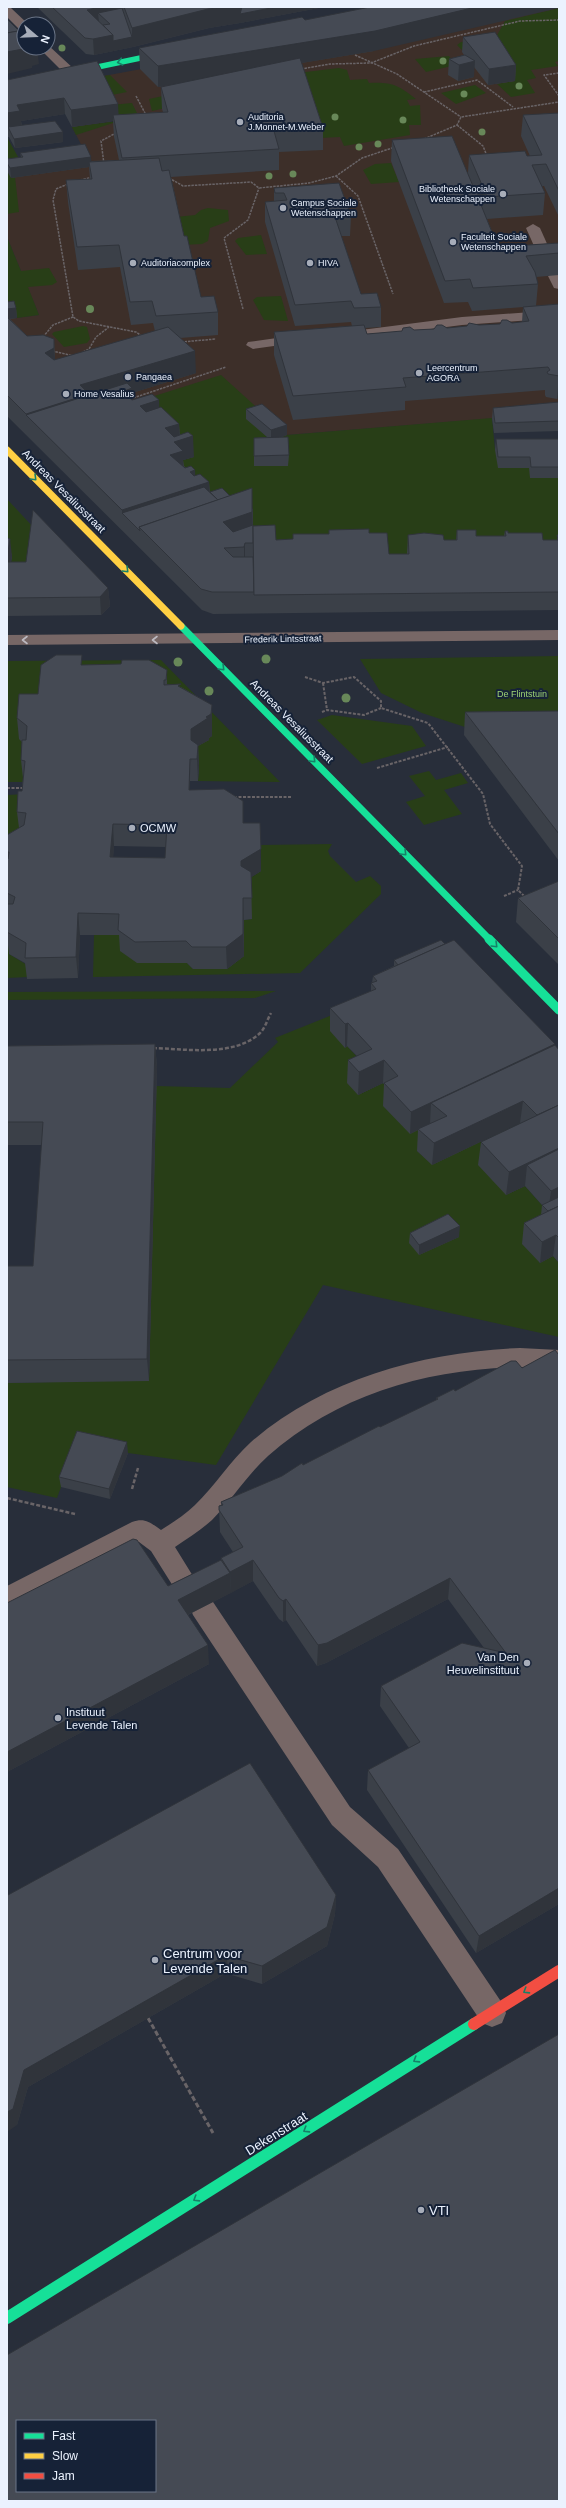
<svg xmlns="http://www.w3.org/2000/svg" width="566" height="2508" font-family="Helvetica,sans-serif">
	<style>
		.education { fill: #3d2f29 }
		.green { fill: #283e17 }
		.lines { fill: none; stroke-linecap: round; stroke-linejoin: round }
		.path-far3 { stroke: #696467; stroke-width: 1.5; stroke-dasharray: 2.5 1; stroke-linecap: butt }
		.path-far2 { stroke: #696467; stroke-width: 2; stroke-dasharray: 3 1.5; stroke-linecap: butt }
		.path-far1 { stroke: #696467; stroke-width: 2.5; stroke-dasharray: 4 2; stroke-linecap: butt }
		.path { stroke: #696467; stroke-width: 3; stroke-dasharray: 5 2.5; stroke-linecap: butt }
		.lane { fill: #776766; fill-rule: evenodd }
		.street { fill: #776766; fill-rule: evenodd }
		.fast-far3 { stroke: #16e098; stroke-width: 5.5 }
		.fast-far2 { stroke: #16e098; stroke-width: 7 }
		.fast-far1 { stroke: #16e098; stroke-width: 9 }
		.fast { stroke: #16e098; stroke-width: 12 }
		.slow { stroke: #ffcf43; stroke-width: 7 }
		.jam { stroke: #f24e42; stroke-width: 12 }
		.tree { fill: #688859 }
		.wall { fill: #3b4048; fill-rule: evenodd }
		.shaded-wall { fill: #30343b }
		.building { fill: #454a54; stroke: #30343b; fill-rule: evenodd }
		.oneway { stroke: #168168 }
		.oneway2 { stroke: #bdbac1 }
		.poi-dot { fill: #a7adb9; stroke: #162237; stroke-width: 1.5 }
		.labels { text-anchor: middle; stroke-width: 4; stroke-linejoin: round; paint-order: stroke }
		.far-poi-label { font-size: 9px; fill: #ebf2fe; stroke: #162237; text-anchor: start }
		.far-street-label { font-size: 9px; fill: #ebf2fe; stroke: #162237 }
		.far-park-label { font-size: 9px; fill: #9dd273; stroke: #162237 }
		.street-label { font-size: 11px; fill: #ebf2fe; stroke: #162237 }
		.poi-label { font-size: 11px; fill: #ebf2fe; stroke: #162237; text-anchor: start }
		.near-poi-label { font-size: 13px; fill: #ebf2fe; stroke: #162237; text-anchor: start }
		.near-street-label { font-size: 13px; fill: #ebf2fe; stroke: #162237 }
	</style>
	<rect width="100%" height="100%" fill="#282e3a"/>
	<polygon class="education" points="559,7 559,413 287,435 91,416 82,408 19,427 7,415 7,319 39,315 7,237 7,178 86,154 72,127 119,121 98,77 158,66"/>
	<g class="green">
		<polygon points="559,8 559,61 555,62 558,66 531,70 536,78 527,80 535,93 511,97 497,84 515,81 464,52 457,45 461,42 495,39 505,21"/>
		<polygon points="449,56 456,65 426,72 415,59"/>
		<path d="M339,68L347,70L350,80L367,79L369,83C392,82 398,85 416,99L407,100L410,106L420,105L421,125H409L410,135L344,146L340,137L319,138L281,75Z"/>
		<polygon points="110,75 127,92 107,96 98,77"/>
		<polygon points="475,85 486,93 456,104 441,93"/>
		<polygon points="196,89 207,99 152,111 149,99"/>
		<polygon points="132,103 138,115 76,135 72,127 118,121 111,105"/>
		<polygon points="7,137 28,175 15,177 19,212 7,214"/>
		<polygon points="391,163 399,182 371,184 363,170 375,164"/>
		<polygon points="208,208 228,210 229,221 210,228 208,241 202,244 182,245 176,217 195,215 201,210"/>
		<polygon points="261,235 267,254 246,255 235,241 238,238"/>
		<polygon points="7,237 21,271 49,268 57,282 52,285 28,287 39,315 17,318 15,311 7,312"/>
		<polygon points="281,296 288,321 264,320 253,300 257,297"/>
		<polygon points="83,326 87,327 90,339 87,343 64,347 52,334 54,332"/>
		<polygon points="221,375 287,435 492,418 495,450 559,468 559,553 407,553 409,572 253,544 253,509 221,520 175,463 193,457 129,404"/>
		<polygon points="7,499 34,528 28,580 8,580 12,557 7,556"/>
		<polygon points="559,656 559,730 465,727 422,713 381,693 360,659"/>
		<polygon points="161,660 280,782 198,781 199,767 30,748 24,782 7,782 7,661"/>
		<polygon points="332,715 412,726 426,746 362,764 317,720"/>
		<polygon points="429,771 436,780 461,773 468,783 444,790 462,814 424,825 406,802 425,796 409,776"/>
		<polygon points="26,794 20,833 7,859 7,795"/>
		<polygon points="332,844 328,851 330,856 356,882 370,876 381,886 381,894 300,973 93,977 94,935 120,935 170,963 187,963 193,969 227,969 244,956 244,920 252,919 242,883 261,871 261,845"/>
		<polygon points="7,913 17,919 9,954 27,965 28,977 7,978"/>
		<polygon points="276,991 255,998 7,1000 7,992"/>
		<polygon points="372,999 345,1047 347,1046 371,1072 358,1095 383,1083 396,1099 430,1124 417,1151 432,1164 520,1123 534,1138 506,1195 525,1186 548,1212 539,1263 553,1256 559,1263 559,1337 323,1285 216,1465 128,1453 78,1441 57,1498 7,1487 7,1383 149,1380 156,1086 230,1088 278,1042 275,1038"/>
	</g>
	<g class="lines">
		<g class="path-far3">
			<polyline points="355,55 397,74 461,117"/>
			<polyline points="301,69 330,64 371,63 414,46 520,21 559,20"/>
			<polyline points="559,73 544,75 559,96"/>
			<polyline points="424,92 477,80 513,107"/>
			<polyline points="136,96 146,115"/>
			<polyline points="457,125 483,146 487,156"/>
			<polyline points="424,139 457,125 461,117 559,102"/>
			<polyline points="104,164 101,141 116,133"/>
			<polyline points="336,176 358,196 393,294"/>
			<polyline points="169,178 183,186 251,182 259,188 309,183 336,176 362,158 395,147"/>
			<polyline points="80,180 93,177"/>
			<polyline points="68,184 56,189 53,200 73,317 79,321 136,332 143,337"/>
			<polyline points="243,309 224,238 248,220 259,188"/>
			<polyline points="43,337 53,325 73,317"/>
			<polyline points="181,342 216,339"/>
			<polyline points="52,351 74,356"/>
			<polyline points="83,352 89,349 96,337 109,327"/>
			<polyline points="130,399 226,367"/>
		</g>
		<g class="path-far2">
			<polyline points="305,677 323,683 354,677 381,701 381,708 428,723 483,794 490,824 522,866 518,890 526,898"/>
			<polyline points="323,683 327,710"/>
			<polyline points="322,712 327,710 364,715 381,708"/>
			<polyline points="377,768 448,747"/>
			<polyline points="7,788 24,788"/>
			<polyline points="234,797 291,797"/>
			<polyline points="504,896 518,890"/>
		</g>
		<g class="path-far1">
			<path d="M153,1048C185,1049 233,1057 259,1034C265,1029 267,1020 271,1013"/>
			<polyline points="132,1489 138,1468"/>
			<polyline points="7,1498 75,1514"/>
		</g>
		<polyline class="path" points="148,2018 213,2133"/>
		<g class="lane">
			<polygon points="533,224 540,228 557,266 555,269 545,269 543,266 526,228"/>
			<polygon points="555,272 559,273 559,289 554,288 548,276"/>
			<polygon points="559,310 559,318 462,325 361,338 354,334 361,330 462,317"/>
			<polygon points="305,334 312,338 310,341 253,349 246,345 248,342"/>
			<path d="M520,1348L559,1350V1368C455,1362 348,1385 268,1456C247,1475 232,1500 212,1520C201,1530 188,1538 175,1547L204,1594L203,1597L211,1599L350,1807L398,1849L502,2003L506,2013L502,2023L492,2027L482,2023L378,1867L332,1825L193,1615L190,1607L191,1604L183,1602L151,1551L139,1542L7,1609V1586L132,1522C145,1517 151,1523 161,1530C172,1523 185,1515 195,1505C215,1486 230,1461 251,1442C325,1378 425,1352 520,1348Z"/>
		</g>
		<g class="street">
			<polygon points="7,7 11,8 28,24 24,24 24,31 20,30 7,17"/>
			<polygon points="48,45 74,69 76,72 74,75 66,75 39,48 48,48"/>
			<polygon points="559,630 559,640 7,645 7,635"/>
		</g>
		<polyline class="fast-far3" points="69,73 169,52"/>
		<polyline class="fast-far2" points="181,626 490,940"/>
		<polyline class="fast-far1" points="489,939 559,1010"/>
		<polyline class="fast" points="7,2318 474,2024"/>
		<polyline class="slow" points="7,450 181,626"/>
		<polyline class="jam" points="474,2024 559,1971"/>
	</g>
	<g class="tree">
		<circle cx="62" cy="48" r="3.5"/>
		<circle cx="443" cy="61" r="3.5"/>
		<circle cx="519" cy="86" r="3.5"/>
		<circle cx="464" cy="94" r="3.5"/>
		<circle cx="335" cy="117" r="3.5"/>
		<circle cx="403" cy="120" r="3.5"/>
		<circle cx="482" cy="132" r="3.5"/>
		<circle cx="378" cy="144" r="3.5"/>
		<circle cx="359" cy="147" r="3.5"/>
		<circle cx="293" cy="174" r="3.5"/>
		<circle cx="269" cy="176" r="3.5"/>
		<circle cx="90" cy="309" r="4"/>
		<circle cx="266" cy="659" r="4.5"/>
		<circle cx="178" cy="662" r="4.5"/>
		<circle cx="209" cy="691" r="4.5"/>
		<circle cx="346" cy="698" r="4.5"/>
	</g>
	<g class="wall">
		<polygon points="37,7 120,7 120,9 122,8 122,7 324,7 240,23 209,28 133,47 94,55 86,54"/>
		<polygon points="305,20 374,51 301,63 323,128 323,150 279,152 279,170 171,177 184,236 201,297 218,312 218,335 180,338 196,373 132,393 132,400 159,408 179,424 180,435 194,457 183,460 184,466 195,476 209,482 210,492 230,496 253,509 253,529 276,540 292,539 369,533 389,554 407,554 408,535 444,540 456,540 457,530 476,536 504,536 505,531 508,533 543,540 557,540 557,535 559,535 559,610 213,614 202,610 7,416 7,302 16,308 17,318 10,319 27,336 54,339 55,360 155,331 153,323 131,325 120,267 78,270 68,202 66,180 90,179 89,167 11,178 7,171 7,159 21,157 20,153 91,161 119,160 114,137 113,121 72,127 65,114 21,121 22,126 63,142 15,148 9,137 7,137 7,80 118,115 163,112 162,109 161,87 178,84 158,87 140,69 139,48"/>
		<polygon points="463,37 516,65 515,81 488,85 474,67 474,77 458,81 448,75 449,59 464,55 462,52"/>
		<polygon points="559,113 559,217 544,186 542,186 545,193 543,215 487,219 498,247 559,243 559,275 536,277 538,284 536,306 559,304 559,396 557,399 546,397 545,395 545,390 405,401 405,410 293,420 274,355 274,332 352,326 351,322 295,326 265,222 265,202 274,201 274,188 351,216 350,236 341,236 361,294 381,307 381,327 365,328 367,334 522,322 523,307 472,311 468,302 444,303 391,161 392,140 468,173 469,155 530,156 521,136 523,115"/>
		<polygon points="559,402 559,431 494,433 492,418 493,408"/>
		<polygon points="246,409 287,425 287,435 282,437 289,455 288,466 254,466 254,438 267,437 246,419"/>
		<polygon points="496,439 559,439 559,478 530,478 529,468 498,468 495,450"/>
		<polygon points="7,538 12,556 11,562 108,588 110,606 101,615 7,616"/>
		<path d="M83,665L167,670V684L181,687L212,705V736L209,738V740L198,746L199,766L198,781H190V790L243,823L261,871L251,877L252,919L244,920V956L227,969H193L187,963H137L120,951L119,935H80L78,978L27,979L25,963L9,954L7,937V835L19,828L17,812L22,791L23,778L21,760L22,742L19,739L17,718L38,694ZM114,846L166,847L165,858L113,857Z"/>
		<polygon points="559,711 559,861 464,735 465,712"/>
		<polygon points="559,881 559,965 516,922 518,898"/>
		<polygon points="445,944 559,1050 559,1263 553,1256 540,1263 522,1244 524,1223 541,1215 542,1205 525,1186 506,1195 478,1165 481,1142 521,1123 520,1123 432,1165 417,1151 418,1130 410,1134 383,1106 384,1084 383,1083 358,1095 347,1083 348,1060 357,1056 347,1046 345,1048 330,1031 330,1008 371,991 371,983 372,983 373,976 394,966 394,960"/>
		<polygon points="155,1044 157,1067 149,1381 7,1383 7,1266 33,1266 42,1145 7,1145 7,1046"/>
		<polygon points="410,1233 459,1237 419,1255 409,1243"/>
		<polygon points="454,1389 559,1904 476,1953 367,1790 368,1770 409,1748 380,1706 381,1686 484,1648 448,1599 326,1663 317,1666 286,1620 283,1622 279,1619 253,1581 188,1615 209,1664 7,1772 7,1603 168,1586 221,1560 221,1558 233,1552 220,1532 219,1506 221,1505 221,1502 282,1476 436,1400 436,1398"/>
		<polygon points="128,1453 110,1499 61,1487 59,1477"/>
		<polygon points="8,1895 336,1895 335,1914 327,1946 262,1984 228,1974 223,1975 28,2087 17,2125"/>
	</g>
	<g class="shaded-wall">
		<polygon points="100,7 120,7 120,9 98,13 99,22 87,10"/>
		<polygon points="225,7 324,7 240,23 209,28 133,47 94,55 93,39 113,35 132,37 132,28 208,9"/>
		<polygon points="476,7 559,7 559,8 374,51 158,87 158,66"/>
		<polygon points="7,38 28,48 37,48 39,64 32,66 32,68 7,74"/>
		<polygon points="475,61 474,77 458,81 459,65"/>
		<polygon points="516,65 515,81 488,85 489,69"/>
		<polygon points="64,98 65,114 21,121 22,128 8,127 7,121 7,113 17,105"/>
		<polygon points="118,104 119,121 113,115 113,121 72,127 71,110"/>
		<polygon points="63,132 63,142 15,148 14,139"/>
		<polygon points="91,157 92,167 89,162 89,167 11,178 10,168"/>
		<polygon points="16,308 17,318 7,319 7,309"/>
		<polygon points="54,348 56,370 45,353"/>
		<polygon points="195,351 196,373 132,393 133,409 26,415 26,414 80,385"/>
		<polygon points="559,376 559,396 557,399"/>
		<polygon points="159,400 160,421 141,427 140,406"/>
		<polygon points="179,424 180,440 193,436 194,457 183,460 184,472 170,455 165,428"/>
		<polygon points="287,425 287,435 271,441 271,430"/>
		<polygon points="195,470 196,486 209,482 210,499 122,513 122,510 190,472"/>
		<polygon points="252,488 253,534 223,544 223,522"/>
		<polygon points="10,539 12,556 8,580 7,568 7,558"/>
		<polygon points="245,543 245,565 244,568 244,547"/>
		<polygon points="108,588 110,606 101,615 100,597"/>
		<polygon points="212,705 212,736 209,738 209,740 198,746 199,766 198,781 197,759 192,751 191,762 191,729 206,717"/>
		<polygon points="190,759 190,812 189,790"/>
		<polygon points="260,823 261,871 242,883 241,861"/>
		<polygon points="113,824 114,846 112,879 110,857"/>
		<polygon points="243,898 244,956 227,969 226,947"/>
		<polygon points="78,913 80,935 78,978 76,957"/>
		<polygon points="348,1023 347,1046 345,1048 345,1024"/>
		<polygon points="155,1044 157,1067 149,1381 147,1359"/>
		<polygon points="555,1044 552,1067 447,1116 431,1103 430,1124 418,1129 418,1130 410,1134 411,1112"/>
		<polygon points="384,1060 383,1083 358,1095 359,1072"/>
		<polygon points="523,1101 520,1123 432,1165 434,1143"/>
		<polygon points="559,1148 559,1169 527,1165 525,1186 506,1195 509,1172"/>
		<polygon points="559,1187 559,1207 548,1212 551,1191"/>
		<polygon points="460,1226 459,1237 419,1255 419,1245"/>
		<polygon points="556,1235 553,1256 540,1263 542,1242"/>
		<polygon points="127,1442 128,1453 110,1499 109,1489"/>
		<polygon points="253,1560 253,1581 231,1593 230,1572"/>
		<polygon points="230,1573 231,1593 179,1619 178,1600"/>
		<polygon points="450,1578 448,1599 326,1663 317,1666 318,1645"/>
		<polygon points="286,1599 286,1620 283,1622 283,1601"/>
		<polygon points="208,1645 209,1664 7,1772 7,1752"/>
		<polygon points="559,1888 559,1904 476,1953 479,1936"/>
		<polygon points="336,1895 335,1914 327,1946 262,1984 262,1966"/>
		<polygon points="227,1956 228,1974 223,1975 28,2087 17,2125 7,2132 7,2112 24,2070 223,1957"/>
	</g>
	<g class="building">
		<polygon points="52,7 100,7 87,10 113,35 93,39 85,38"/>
		<polygon points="124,7 225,7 208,9 132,28"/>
		<polygon points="242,7 276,7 240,14"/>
		<polygon points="370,7 476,7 375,31 158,66 139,48 302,17 305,20"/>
		<polygon points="122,8 132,37 113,41 113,35 103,25 110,24 98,13"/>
		<polygon points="7,19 19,31 7,33"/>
		<polygon points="23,30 24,31 24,48 28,48 7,52 7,33"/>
		<polygon points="495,32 516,65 489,69 463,37"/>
		<polygon points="465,55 475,61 459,65 449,59"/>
		<polygon points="300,58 323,128 274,131 279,149 122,158 113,115 168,112 161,87"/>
		<polygon points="97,61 118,104 71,110 64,98 17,105 20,111 7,113 7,80"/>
		<polygon points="559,113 559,191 546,164 532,165 545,193 487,197 486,194 477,195 498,247 559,243 559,253 526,256 535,272 538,284 473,288 470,279 445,281 392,140 452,136 473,186 482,185 469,155 525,151 527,156 542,155 523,115"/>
		<polygon points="55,121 63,132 14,139 8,127"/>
		<polygon points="85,144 91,157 10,168 7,163 7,159 23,157 20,153"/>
		<polygon points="159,158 162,171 169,170 184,236 187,236 201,297 214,296 218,312 156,316 152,301 130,302 119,245 77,247 66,180 92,179 89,162"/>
		<polygon points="339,183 351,216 335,217 361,294 377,293 381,307 354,308 351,301 295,305 265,202 287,200 284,193 275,193 274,188"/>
		<polygon points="14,301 16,308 7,309 7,302"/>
		<polygon points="559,304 559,376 548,374 547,372 550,370 548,367 403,378 406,387 293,396 274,332 364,325 367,334 402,331 403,328 410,327 414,330 434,329 437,325 442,325 447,328 467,326 469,323 479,325 500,324 502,320 507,320 512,323 529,321 523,307"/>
		<polygon points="7,317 27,336 43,335 54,339 54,348 45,353 54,360 168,327 195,351 80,385 89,394 26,414 7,395"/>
		<polygon points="127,383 132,388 122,392 132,400 152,394 159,400 140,406 146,412 161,407 179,424 165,428 174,437 188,432 193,436 174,442 183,451 170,455 185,468 191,466 195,470 190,472 194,476 200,474 209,482 122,510 26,415"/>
		<polygon points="559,402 559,421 495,423 493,408"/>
		<polygon points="262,404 287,425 271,430 246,409"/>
		<polygon points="288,437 289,455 254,456 254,438"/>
		<polygon points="496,439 559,439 559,467 531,467 530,457 498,457"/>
		<polygon points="204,487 218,500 139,527 140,531 122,513"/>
		<polygon points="222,488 230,496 218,500 210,492"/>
		<polygon points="252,488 252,512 223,522 233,532 253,525 253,543 245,543 244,547 224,548 233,557 253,557 254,592 212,592 201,589 139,527"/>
		<polygon points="33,510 108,588 100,597 7,598 7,562 26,562"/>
		<polygon points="275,525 276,540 293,539 293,534 329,534 329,530 369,529 369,533 387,533 389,554 409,554 408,535 424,533 443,535 444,540 457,540 457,530 476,530 476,536 506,536 505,531 508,531 508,533 542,533 543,540 558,540 557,535 559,535 559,592 254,595 253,526"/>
		<polygon points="7,538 10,539 7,558"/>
		<path d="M56,655H82L81,665L121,664L122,660H149L167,670L166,680H164V685L181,684L178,686L212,705L211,714L206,717L208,718L191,729V740L198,745L197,759H190L189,790L224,789L243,801V823H260L261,849L241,861V866L251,872L252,898H243V934L226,947H192L186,941L135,942L118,930L119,914L78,913L76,957L25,958L26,943L7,932V904H13L15,897L7,893V859H8L9,852H7V835L24,825L26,813L17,812L18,791H22L25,761L21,760L22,740H26L27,726L17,718L19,694H38L41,665ZM113,824L167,825L165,858L110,857Z"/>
		<polygon points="559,711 559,834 465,712"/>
		<polygon points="559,881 559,939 518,898"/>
		<polygon points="441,940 445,944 398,965 394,960"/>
		<polygon points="454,940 555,1044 411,1112 384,1083 398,1076 384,1060 359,1072 348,1060 372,1049 348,1023 345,1024 330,1008 376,989 371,983 377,981 373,976"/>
		<polygon points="155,1044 147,1359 7,1360 7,1266 33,1266 43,1122 7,1122 7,1046"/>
		<polygon points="555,1045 559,1050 559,1105 537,1115 523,1101 434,1143 418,1129 447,1116 431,1103"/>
		<polygon points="559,1105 559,1148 509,1172 481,1142"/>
		<polygon points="559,1149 559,1187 551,1191 527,1165"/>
		<polygon points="559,1197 559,1206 548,1211 542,1205"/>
		<polygon points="559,1206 559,1238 556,1235 542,1242 524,1223"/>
		<polygon points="448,1214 460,1226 419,1245 410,1233"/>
		<polygon points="555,1350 559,1355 559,1888 479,1936 368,1770 420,1742 381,1686 462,1643 506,1653 450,1578 327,1643 318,1645 286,1599 283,1601 279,1598 253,1560 230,1572 221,1558 243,1547 219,1510 219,1506 223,1505 221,1502 282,1476 302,1463 303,1465 379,1426 380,1427 438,1399 436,1398 454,1389 455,1391 511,1361 516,1361 522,1368"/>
		<polygon points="77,1431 127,1442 109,1489 59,1477"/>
		<polygon points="133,1539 137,1540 168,1586 221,1560 230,1573 178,1600 208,1645 7,1752 7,1603"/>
		<polygon points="250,1763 336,1895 327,1927 262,1966 227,1956 223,1957 24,2070 13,2109 7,2112 7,1893 8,1895"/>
		<path d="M559,2034V2501H7V2355ZM17,2421H155V2491H17Z"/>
	</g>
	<defs><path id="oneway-chevron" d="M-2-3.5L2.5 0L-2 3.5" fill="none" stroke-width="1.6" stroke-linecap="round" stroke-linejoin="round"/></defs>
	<g class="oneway">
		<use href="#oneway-chevron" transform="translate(120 62) rotate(168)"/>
		<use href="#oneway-chevron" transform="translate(34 478) rotate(45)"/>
		<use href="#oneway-chevron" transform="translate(126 570) rotate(45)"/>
		<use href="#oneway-chevron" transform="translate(222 668) rotate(45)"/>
		<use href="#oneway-chevron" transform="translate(313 760) rotate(46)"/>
		<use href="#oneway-chevron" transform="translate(404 853) rotate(45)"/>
		<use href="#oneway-chevron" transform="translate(495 945) rotate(45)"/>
		<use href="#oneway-chevron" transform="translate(526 1991) rotate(148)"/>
		<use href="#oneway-chevron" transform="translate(416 2060) rotate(148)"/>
		<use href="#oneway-chevron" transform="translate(306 2130) rotate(148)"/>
		<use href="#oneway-chevron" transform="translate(196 2199) rotate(148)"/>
	</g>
	<g class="oneway2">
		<use href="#oneway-chevron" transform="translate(25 640) rotate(-180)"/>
		<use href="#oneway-chevron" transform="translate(155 640) rotate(180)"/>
	</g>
	<g class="poi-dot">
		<circle cx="240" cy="122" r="4"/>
		<circle cx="503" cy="194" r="4"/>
		<circle cx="283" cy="208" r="4"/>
		<circle cx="453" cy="242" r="4"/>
		<circle cx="133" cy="263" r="4"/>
		<circle cx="310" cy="263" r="4"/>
		<circle cx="419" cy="373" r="4"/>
		<circle cx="128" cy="377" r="4"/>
		<circle cx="66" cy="394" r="4"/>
		<circle cx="132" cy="828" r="4"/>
		<circle cx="527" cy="1663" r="4"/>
		<circle cx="58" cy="1718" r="4"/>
		<circle cx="155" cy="1960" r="4"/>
		<circle cx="421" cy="2210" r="4"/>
	</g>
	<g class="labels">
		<g class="far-poi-label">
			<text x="248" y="120">Auditoria<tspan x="248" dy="10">J.Monnet-M.Weber</tspan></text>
			<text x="495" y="192" text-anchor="end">Bibliotheek Sociale<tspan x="495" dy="10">Wetenschappen</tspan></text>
			<text x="291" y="206">Campus Sociale<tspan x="291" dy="10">Wetenschappen</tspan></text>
			<text x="461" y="240">Faculteit Sociale<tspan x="461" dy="10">Wetenschappen</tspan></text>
			<text x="141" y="266">Auditoriacomplex</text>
			<text x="318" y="266">HIVA</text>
			<text x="427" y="371">Leercentrum<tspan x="427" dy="10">AGORA</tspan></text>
			<text x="136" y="380">Pangaea</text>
			<text x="74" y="397">Home Vesalius</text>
		</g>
		<g class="far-street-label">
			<text transform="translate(283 639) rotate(-1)" y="3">Frederik Lintsstraat</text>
		</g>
		<g class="far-park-label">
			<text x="522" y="697">De Flintstuin</text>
		</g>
		<g class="street-label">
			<text transform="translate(64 491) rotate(45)" y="4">Andreas Vesaliusstraat</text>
			<text transform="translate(292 721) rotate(45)" y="4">Andreas Vesaliusstraat</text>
		</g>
		<g class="poi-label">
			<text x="140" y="832">OCMW</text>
			<text x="519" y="1661" text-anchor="end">Van Den<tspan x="519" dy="13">Heuvelinstituut</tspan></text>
			<text x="66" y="1716">Instituut<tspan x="66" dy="13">Levende Talen</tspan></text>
		</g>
		<g class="near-poi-label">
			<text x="163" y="1958">Centrum voor<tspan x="163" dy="15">Levende Talen</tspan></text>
			<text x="429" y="2215">VTI</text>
		</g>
		<g class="near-street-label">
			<text transform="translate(276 2133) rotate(-32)" y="5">Dekenstraat</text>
		</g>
	</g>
	<rect width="566" height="2508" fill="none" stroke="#ebf2fe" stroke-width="16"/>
	<rect x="16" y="2420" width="140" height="72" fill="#162237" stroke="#6b7587"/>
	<rect x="24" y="2433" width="20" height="6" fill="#16e098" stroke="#6b7587"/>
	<text x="52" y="2440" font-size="12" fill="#ebf2fe">Fast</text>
	<rect x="24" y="2453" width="20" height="6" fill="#ffcf43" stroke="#6b7587"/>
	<text x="52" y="2460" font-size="12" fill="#ebf2fe">Slow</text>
	<rect x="24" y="2473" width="20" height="6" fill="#f24e42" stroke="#6b7587"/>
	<text x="52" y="2480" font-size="12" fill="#ebf2fe">Jam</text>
	<g transform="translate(36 36) rotate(109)"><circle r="19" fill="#162237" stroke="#6b7587"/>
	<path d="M0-3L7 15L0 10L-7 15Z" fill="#a7adb9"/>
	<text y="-6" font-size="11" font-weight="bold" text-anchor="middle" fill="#ebf2fe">N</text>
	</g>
</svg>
